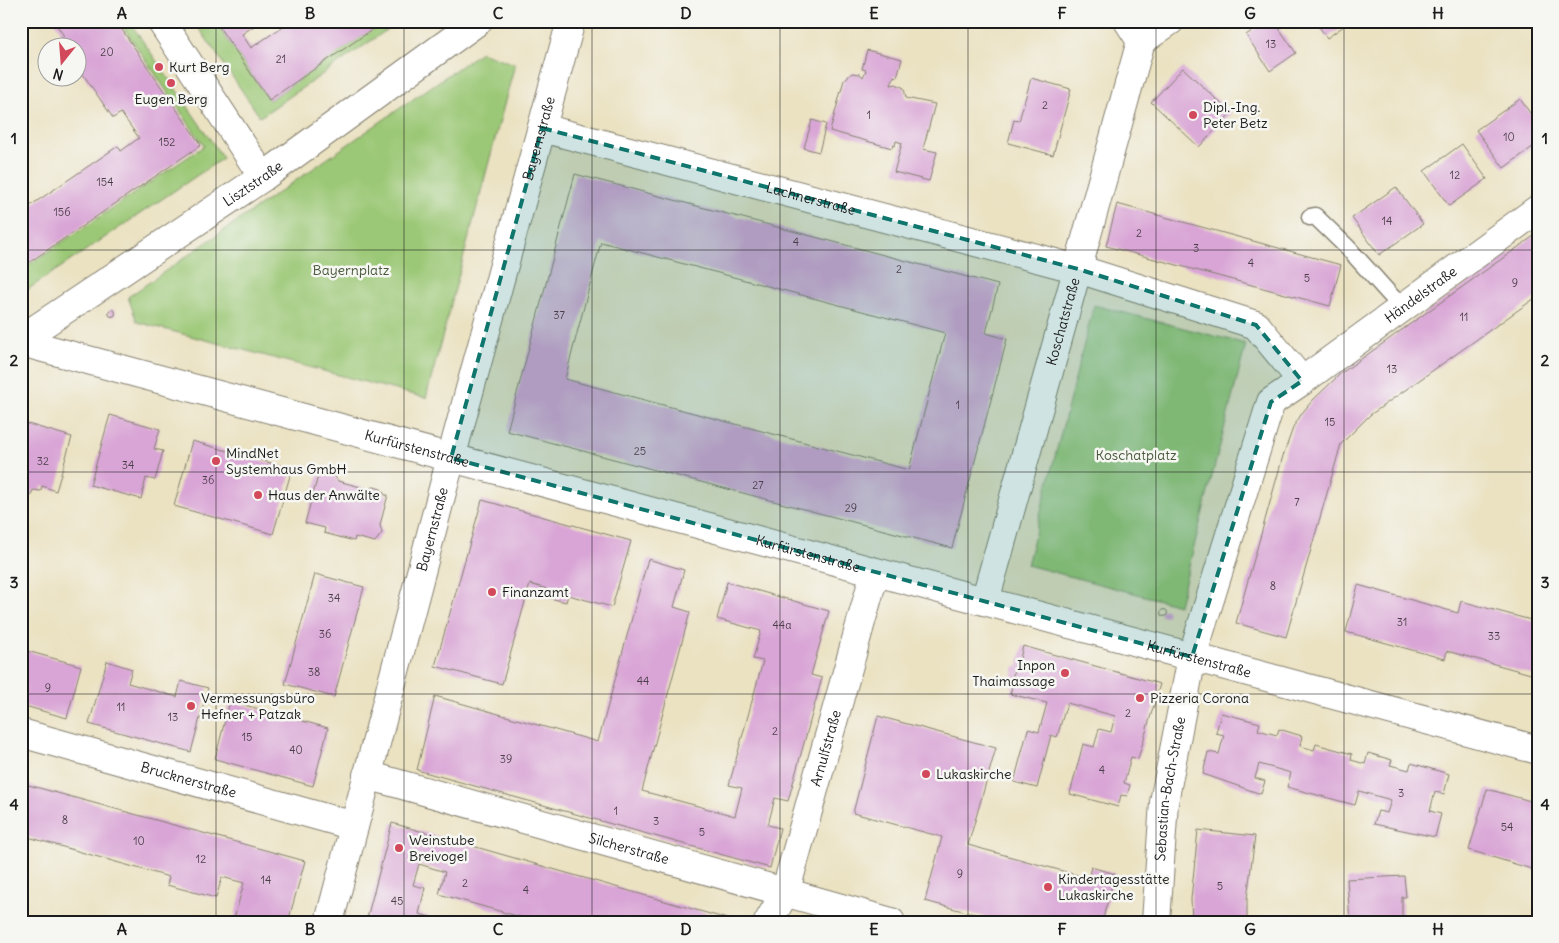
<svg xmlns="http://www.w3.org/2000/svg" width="1559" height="943" font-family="Delius,sans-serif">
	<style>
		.green { fill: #9bc876; stroke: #5c7249 }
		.building { fill: #d9a5d6; fill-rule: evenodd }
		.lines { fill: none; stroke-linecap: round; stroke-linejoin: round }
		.lane-casing { stroke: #847f6f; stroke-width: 19 }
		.street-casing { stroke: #847f6f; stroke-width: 30 }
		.lane { stroke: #fff; stroke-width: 16 }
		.street { stroke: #fff; stroke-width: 28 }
		.marked { fill: #0f766e; fill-opacity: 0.2; stroke: #0f766e; stroke-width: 4; stroke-dasharray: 10 6; stroke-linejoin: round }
		.grid { fill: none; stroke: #1c1c1c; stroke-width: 1; stroke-opacity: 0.55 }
		.poi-dot { fill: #d1495b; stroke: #f6f6f2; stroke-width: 2 }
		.labels { text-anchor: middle; stroke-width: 5; stroke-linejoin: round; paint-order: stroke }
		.number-label { font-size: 11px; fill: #4b3e4a }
		.poi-label { font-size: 14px; fill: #1c1c1c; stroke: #f6f6f2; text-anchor: start }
		.street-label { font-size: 14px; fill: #1c1c1c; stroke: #f6f6f2 }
		.park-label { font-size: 14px; fill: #48583c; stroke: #f6f6f2 }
		.neatline { fill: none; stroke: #1c1c1c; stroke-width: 2 }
		.grid-label { font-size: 16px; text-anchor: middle; font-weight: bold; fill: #1c1c1c }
	</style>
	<rect width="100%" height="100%" fill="#f6f6f2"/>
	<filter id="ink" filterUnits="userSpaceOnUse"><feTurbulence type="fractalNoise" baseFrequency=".02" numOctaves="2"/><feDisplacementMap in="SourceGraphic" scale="10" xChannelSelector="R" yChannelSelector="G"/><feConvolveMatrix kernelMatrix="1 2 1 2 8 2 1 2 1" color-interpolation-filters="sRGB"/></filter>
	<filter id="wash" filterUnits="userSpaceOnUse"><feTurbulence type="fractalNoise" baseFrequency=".0096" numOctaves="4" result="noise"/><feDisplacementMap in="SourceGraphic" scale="20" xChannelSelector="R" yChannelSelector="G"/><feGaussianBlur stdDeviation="1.12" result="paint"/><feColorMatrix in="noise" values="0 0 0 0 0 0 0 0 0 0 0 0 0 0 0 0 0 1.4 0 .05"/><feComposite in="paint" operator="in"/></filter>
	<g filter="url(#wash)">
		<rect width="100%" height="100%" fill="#ebe2c2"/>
		<g class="green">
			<polygon points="119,21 129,21 223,158 21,294 21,270 204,146"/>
			<polygon points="194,21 215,21 269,100 384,21 400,21 260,117"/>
			<polygon points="481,52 515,64 426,398 137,322 128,297"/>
			<polygon points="1094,305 1246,344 1179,605 1027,565"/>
		</g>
		<g id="blocks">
			<g class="building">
				<polygon points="54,21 116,21 201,145 21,268 21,212 118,146 121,151 139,138 121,113 113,118 78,67 78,48 64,48 59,40 64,36"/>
				<polygon points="215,21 250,21 254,26 242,34 251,48 291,21 385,21 269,100"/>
				<polygon points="1266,21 1274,21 1296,53 1270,71 1246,35"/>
				<polygon points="1315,21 1351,21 1327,38"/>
				<polygon points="867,50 902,59 897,77 894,76 891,85 896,84 904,88 906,98 935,104 923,149 937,152 929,181 894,172 902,143 896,141 895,146 893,145 892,148 830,131 844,80 852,73 860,74 863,77 866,70 862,69"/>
				<polygon points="1183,68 1231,113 1199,147 1151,102"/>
				<polygon points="1031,78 1071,89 1053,155 1008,143 1014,120 1019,121"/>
				<polygon points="1520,99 1538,124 1538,143 1504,168 1476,130"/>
				<polygon points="812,120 826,124 819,152 804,148"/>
				<polygon points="1462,144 1487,179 1449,206 1424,171"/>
				<path d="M575,174L998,285L986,333L1007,339L952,548L507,431ZM601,242L945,333L909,470L565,379Z"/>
				<polygon points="1396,187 1423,224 1379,255 1352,218"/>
				<polygon points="1117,204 1341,265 1330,306 1106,246"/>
				<polygon points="1538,233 1538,296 1370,415 1341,444 1286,637 1236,623 1283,456 1293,428 1302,413 1312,401 1340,374"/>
				<circle cx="112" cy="313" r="3.5"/>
				<polygon points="110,415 160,429 154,449 163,451 155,480 146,478 141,499 90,485"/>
				<polygon points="21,422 72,437 56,491 42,486 41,491 33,490 31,496 21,493"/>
				<polygon points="192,441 292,469 273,534 174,506"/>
				<polygon points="327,474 334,475 338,481 368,489 374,487 381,489 385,495 388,495 380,525 382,533 375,542 355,537 354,541 324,533 325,528 305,523 318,476"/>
				<polygon points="482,500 631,541 612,607 568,595 566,602 545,597 547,589 530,584 502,684 435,666"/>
				<polygon points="648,559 684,570 674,607 690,612 642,791 735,816 742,788 729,785 763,661 753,659 761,631 717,619 727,582 829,611 811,675 822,678 788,801 775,798 768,825 780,828 770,868 417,770 435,696 598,742"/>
				<polygon points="315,574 364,587 334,697 285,684"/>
				<polygon points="1358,585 1458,613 1461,601 1538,622 1538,676 1447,651 1445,659 1346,632"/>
				<circle cx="1164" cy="613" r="3.5"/>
				<polygon points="1023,646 1160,684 1138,759 1131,757 1124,783 1130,785 1127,796 1121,795 1118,807 1070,794 1083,744 1094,747 1099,729 1111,732 1115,716 1067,703 1057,737 1051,735 1037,788 1014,782 1028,729 1039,732 1047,703 1010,694 1014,680 1012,680 1015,666 1018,667"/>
				<polygon points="27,651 81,666 67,718 21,705 21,670"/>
				<polygon points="107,661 132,669 128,683 177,697 181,681 208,688 191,752 89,724"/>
				<polygon points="230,701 328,728 313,786 215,759"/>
				<polygon points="1221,713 1260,723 1258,730 1277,735 1279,729 1302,736 1300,746 1314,750 1316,744 1352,754 1351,760 1365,764 1368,753 1392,760 1390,765 1409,770 1411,763 1449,774 1444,794 1435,792 1430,811 1441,814 1435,837 1374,824 1378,811 1387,813 1391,800 1359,791 1355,805 1287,787 1291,773 1259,764 1255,778 1265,781 1261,794 1203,774 1208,752 1219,754 1224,735 1216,733"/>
				<polygon points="878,716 996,748 968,845 1088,878 1091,867 1115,874 1102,922 1004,922 925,901 942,837 853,813"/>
				<polygon points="21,783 305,861 288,922 233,922 244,883 222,877 216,898 167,885 169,877 21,835"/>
				<polygon points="1487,789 1538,803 1538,871 1469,850"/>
				<polygon points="392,823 731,920 730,922 538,922 439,894 445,872 419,864 413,885 425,888 419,914 430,917 429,922 366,922"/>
				<polygon points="1198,830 1255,836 1247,899 1247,922 1192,922 1191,899"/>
				<polygon points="1404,876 1406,897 1402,897 1402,919 1388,919 1389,922 1350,922 1347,879"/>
			</g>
		</g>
	</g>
	<g filter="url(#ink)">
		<use href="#blocks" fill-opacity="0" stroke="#847f6f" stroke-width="1"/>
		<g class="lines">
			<g class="lane-casing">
				<polyline id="lane" points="1310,217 1315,216 1348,248 1402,308"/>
			</g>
			<g class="street-casing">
				<g id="street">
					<polyline points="161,21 263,177"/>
					<polyline points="1128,21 1141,41"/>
					<polyline points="1141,41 1170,21"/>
					<path id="s1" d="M542,128L1078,269L1256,325L1302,381"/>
					<path id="s2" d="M21,339L263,177L478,21"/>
					<path id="s3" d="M21,342L1538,750"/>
					<path id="s4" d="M985,601L1141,41"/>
					<path id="s5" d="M21,733L354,826"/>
					<path id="s6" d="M367,775L891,922"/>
					<path id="s7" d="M329,922L451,458L571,21"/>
					<path id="s8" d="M768,922L785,893L875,572"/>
					<path id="s9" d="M1156,922L1164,802L1192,657L1271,402L1302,381L1538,209"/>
				</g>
			</g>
			<use href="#lane" class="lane"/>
			<use href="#street" class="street"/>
		</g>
	</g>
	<path class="marked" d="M542,128L1078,269L1256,325L1302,381L1271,402L1192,657L451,458Z"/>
	<path class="grid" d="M216,21V922M404,21V922M592,21V922M780,21V922M968,21V922M1156,21V922M1344,21V922M21,250H1538M21,472H1538M21,694H1538"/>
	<g class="poi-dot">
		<circle cx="159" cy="67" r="5"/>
		<circle cx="171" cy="83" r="5"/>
		<circle cx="1193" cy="115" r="5"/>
		<circle cx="216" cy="461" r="5"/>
		<circle cx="258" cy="495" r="5"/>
		<circle cx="492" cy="592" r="5"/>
		<circle cx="1065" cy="673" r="5"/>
		<circle cx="1140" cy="698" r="5"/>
		<circle cx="191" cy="706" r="5"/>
		<circle cx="926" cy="774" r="5"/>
		<circle cx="399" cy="848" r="5"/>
		<circle cx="1048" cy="887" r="5"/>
	</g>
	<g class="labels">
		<g class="number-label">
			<text x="1271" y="48">13</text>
			<text x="107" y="56">20</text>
			<text x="281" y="63">21</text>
			<text x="1045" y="109">2</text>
			<text x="869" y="119">1</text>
			<text x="1509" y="141">10</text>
			<text x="167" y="146">152</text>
			<text x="1455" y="179">12</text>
			<text x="105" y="186">154</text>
			<text x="62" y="216">156</text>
			<text x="1387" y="225">14</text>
			<text x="1139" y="237">2</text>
			<text x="796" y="246">4</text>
			<text x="1196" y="252">3</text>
			<text x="1251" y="267">4</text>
			<text x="899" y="273">2</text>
			<text x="1307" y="282">5</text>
			<text x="1515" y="287">9</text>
			<text x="559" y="319">37</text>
			<text x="1464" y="321">11</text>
			<text x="1392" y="373">13</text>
			<text x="958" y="409">1</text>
			<text x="1330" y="426">15</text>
			<text x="640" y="455">25</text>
			<text x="43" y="465">32</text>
			<text x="128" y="469">34</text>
			<text x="208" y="484">36</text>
			<text x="758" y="489">27</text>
			<text x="1297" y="506">7</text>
			<text x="851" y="512">29</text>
			<text x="1273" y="590">8</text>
			<text x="334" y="602">34</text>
			<text x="1402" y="626">31</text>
			<text x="782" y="629">44a</text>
			<text x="325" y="638">36</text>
			<text x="1494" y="640">33</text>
			<text x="314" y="676">38</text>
			<text x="643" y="685">44</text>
			<text x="48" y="692">9</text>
			<text x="121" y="711">11</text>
			<text x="1128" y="717">2</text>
			<text x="173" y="721">13</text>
			<text x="775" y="735">2</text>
			<text x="247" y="741">15</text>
			<text x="296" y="754">40</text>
			<text x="506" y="763">39</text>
			<text x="1102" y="774">4</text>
			<text x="1401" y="797">3</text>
			<text x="616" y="815">1</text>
			<text x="65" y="824">8</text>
			<text x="656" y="825">3</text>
			<text x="1507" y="831">54</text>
			<text x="702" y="836">5</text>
			<text x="139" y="845">10</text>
			<text x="201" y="863">12</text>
			<text x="960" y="878">9</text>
			<text x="266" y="884">14</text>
			<text x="465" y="887">2</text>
			<text x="1220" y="890">5</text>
			<text x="526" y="894">4</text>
			<text x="397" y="905">45</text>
		</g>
		<g class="poi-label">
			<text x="169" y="72">Kurt Berg</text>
			<text x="171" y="104" text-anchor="middle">Eugen Berg</text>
			<text x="1203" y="112">Dipl.-Ing.<tspan x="1203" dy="16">Peter Betz</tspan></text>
			<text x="226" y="458">MindNet<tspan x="226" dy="16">Systemhaus GmbH</tspan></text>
			<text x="268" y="500">Haus der Anwälte</text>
			<text x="502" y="597">Finanzamt</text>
			<text x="1055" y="670" text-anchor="end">Inpon<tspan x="1055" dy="16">Thaimassage</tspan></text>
			<text x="201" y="703">Vermessungsbüro<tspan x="201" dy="16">Hefner + Patzak</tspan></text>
			<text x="1150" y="703">Pizzeria Corona</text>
			<text x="936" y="779">Lukaskirche</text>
			<text x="409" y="845">Weinstube<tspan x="409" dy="16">Breivogel</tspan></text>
			<text x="1058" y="884">Kindertagesstätte<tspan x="1058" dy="16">Lukaskirche</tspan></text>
		</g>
		<g class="street-label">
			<text dy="5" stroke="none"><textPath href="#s7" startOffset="811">Bayernstraße</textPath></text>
			<text dy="5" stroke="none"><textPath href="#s2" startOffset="279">Lisztstraße</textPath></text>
			<text dy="5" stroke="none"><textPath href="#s1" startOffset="278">Lachnerstraße</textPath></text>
			<text dy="5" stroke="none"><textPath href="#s9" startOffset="719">Händelstraße</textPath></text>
			<text dy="5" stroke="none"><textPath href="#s4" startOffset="290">Koschatstraße</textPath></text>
			<text dy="5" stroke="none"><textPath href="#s3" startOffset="410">Kurfürstenstraße</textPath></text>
			<text dy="5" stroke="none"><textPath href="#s7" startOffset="406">Bayernstraße</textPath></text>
			<text dy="5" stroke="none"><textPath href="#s3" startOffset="815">Kurfürstenstraße</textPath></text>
			<text dy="5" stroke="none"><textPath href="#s3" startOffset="1220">Kurfürstenstraße</textPath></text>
			<text dy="5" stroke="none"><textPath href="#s8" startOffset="184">Arnulfstraße</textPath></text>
			<text dy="5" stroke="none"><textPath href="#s5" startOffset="174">Brucknerstraße</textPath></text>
			<text dy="5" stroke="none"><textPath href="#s9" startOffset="134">Sebastian-Bach-Straße</textPath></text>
			<text dy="5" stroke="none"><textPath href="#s6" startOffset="272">Silcherstraße</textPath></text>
		</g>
		<g class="park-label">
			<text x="351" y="275">Bayernplatz</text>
			<text x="1136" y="460">Koschatplatz</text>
		</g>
	</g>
	<rect width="1559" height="943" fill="none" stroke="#f6f6f2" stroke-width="55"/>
	<g transform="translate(62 62) rotate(197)"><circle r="24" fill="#f6f6f2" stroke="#9f9f9c"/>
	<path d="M0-4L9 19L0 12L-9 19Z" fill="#d1495b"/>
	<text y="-8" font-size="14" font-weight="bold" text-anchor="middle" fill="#1c1c1c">N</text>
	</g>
	<rect x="28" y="28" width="1504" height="888" class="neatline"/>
	<g class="grid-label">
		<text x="122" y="19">A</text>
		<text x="310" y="19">B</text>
		<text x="498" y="19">C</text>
		<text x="686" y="19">D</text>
		<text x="874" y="19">E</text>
		<text x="1062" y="19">F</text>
		<text x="1250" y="19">G</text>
		<text x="1438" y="19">H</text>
		<text x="14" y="144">1</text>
		<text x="1545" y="144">1</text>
		<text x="14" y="366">2</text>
		<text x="1545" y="366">2</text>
		<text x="14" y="588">3</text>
		<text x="1545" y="588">3</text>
		<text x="14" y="810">4</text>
		<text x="1545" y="810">4</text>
		<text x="122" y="935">A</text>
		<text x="310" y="935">B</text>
		<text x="498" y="935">C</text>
		<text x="686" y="935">D</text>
		<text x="874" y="935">E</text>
		<text x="1062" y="935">F</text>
		<text x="1250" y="935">G</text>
		<text x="1438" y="935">H</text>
	</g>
</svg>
